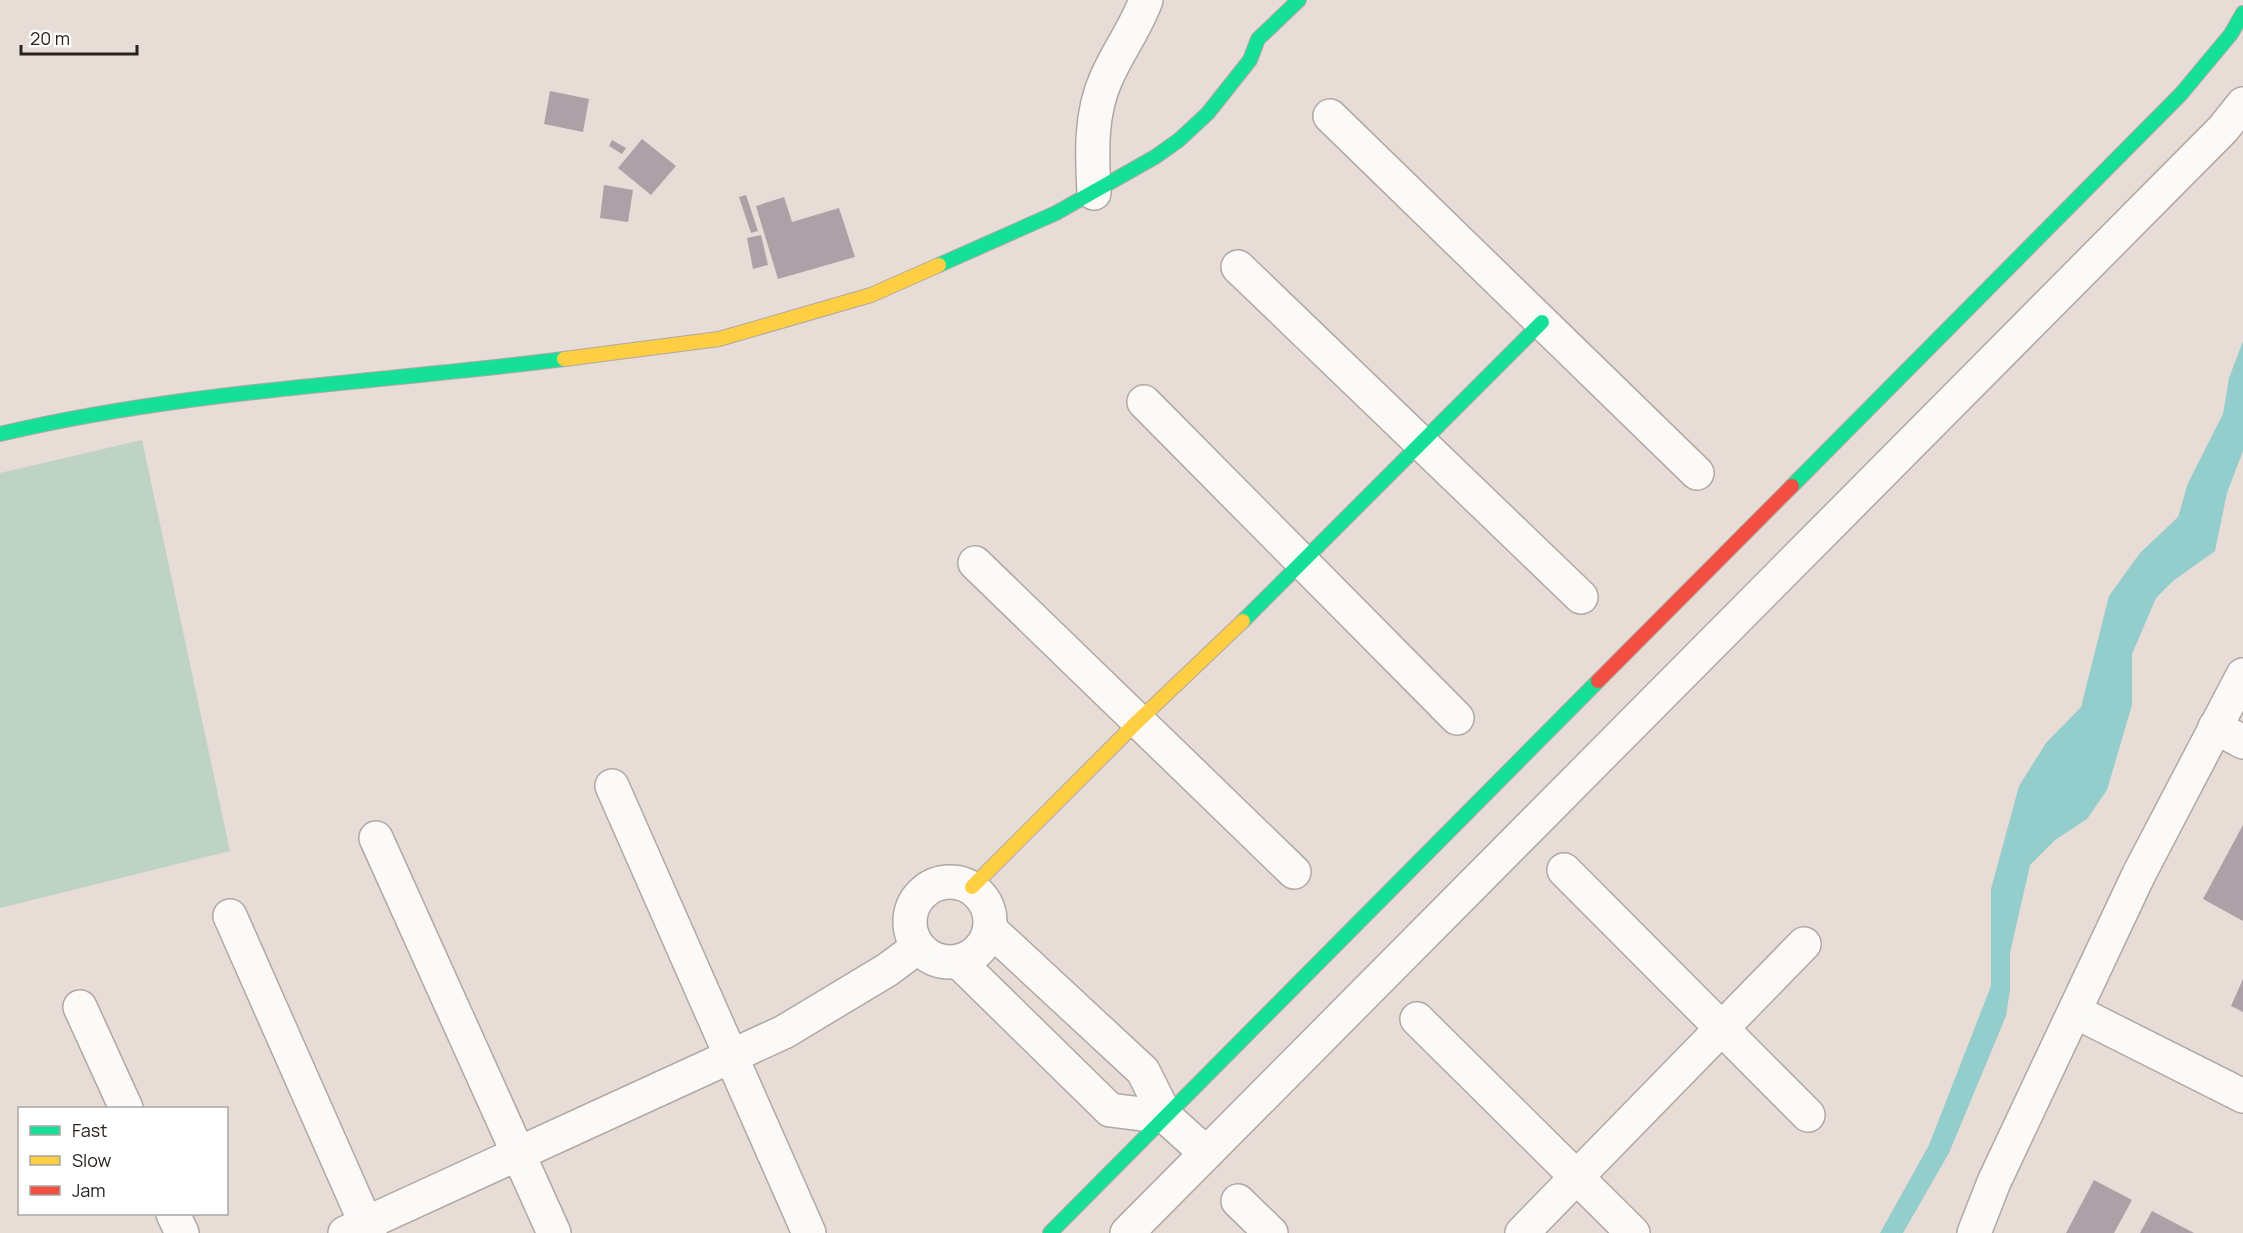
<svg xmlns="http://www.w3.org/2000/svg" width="2243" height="1233" font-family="Manrope,sans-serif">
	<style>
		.green { fill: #bed3c3 }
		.water { fill: #94cecc }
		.building { fill: #ada1a7 }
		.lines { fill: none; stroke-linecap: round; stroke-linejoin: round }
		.street-casing { stroke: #b0a8a3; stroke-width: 36 }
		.fast-casing { stroke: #b0a8a3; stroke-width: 16 }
		.slow-casing { stroke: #b0a8a3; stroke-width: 16 }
		.jam-casing { stroke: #b0a8a3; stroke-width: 16 }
		.street { stroke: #fbfaf9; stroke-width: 33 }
		.fast { stroke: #16e098; stroke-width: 14 }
		.slow { stroke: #ffcf43; stroke-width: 14 }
		.jam { stroke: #f24e42; stroke-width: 14 }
	</style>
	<rect width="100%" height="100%" fill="#e7dcd6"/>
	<polygon class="green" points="142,440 230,851 0,908 0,473"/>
	<polygon class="water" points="2243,341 2243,451 2227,493 2215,551 2173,581 2156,598 2132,654 2132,705 2107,790 2087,819 2055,840 2030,865 2010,953 2010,990 2006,1016 1949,1153 1903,1233 1880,1233 1929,1145 1991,986 1991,889 2019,786 2046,743 2081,707 2109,596 2140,553 2178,517 2188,483 2223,414 2229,378"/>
	<g class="building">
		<polygon points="550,91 589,99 583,132 544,124"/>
		<polygon points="642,139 676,166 651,195 618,168"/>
		<polygon points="612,140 626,148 622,154 609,146"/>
		<polygon points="604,185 633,190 628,222 600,218"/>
		<polygon points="746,195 758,231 751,233 739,197"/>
		<polygon points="784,197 792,222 839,208 855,257 778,279 756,206"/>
		<polygon points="761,235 768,265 753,269 747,238"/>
		<polygon points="2243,825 2243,921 2203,899"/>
		<polygon points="2243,979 2243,1012 2231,1006"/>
		<polygon points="2094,1180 2132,1200 2114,1233 2066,1233"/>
		<polygon points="2152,1211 2194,1233 2140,1233"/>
	</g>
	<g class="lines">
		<g class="street-casing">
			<g id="street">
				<polyline points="1330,116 1697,473"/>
				<path d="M1094,193C1092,155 1090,114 1106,79C1118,51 1136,28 1146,0"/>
				<polyline points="1238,267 1581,597"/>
				<polyline points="1144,402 1457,718"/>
				<polyline points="975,563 1294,872"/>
				<polyline points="2215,727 2243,742"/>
				<polyline points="612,786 809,1233"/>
				<polyline points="376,838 554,1233"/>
				<polyline points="1564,870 1808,1115"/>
				<circle cx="950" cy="922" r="40"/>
				<polyline points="230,916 370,1233"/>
				<polyline points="990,929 1143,1071 1166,1117 1206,1153"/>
				<polyline points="959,962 1110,1110 1166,1117"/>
				<polyline points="80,1007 126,1108"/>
				<polyline points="2076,1012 2243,1096"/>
				<polyline points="1417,1019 1633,1233"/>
				<polyline points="1238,1201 1271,1233"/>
				<polyline points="173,1214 182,1233"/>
				<polyline points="345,1233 784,1032 887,970 918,947"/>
				<polyline points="1127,1233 2223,129 2243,104"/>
				<polyline points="1522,1233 1804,944"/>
				<polyline points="1974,1233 1994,1182 2139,874 2243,675"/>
			</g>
		</g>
		<g class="fast-casing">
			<g id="fast">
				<polyline points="939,265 1056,213 1155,157 1179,140 1208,113 1250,60 1258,39 1299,0"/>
				<path d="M0,434C184,390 377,383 564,359"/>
				<polyline points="1792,486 2181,94 2231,34 2243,13"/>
				<polyline points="1243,621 1542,322"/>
				<polyline points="1050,1233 1598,681"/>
			</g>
		</g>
		<g class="slow-casing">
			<g id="slow">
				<polyline points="564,359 719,339 871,295 939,265"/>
				<polyline points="972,887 1137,722 1243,621"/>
			</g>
		</g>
		<g class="jam-casing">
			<polyline id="jam" points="1598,681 1792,486"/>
		</g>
		<use href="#street" class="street"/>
		<use href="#fast" class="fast"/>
		<use href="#slow" class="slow"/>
		<use href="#jam" class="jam"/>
	</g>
	<rect x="18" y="1107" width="210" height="108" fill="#ffffff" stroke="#a9a7a5" stroke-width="1.5"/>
	<rect x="30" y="1126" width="30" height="9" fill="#16e098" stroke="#a9a7a5" stroke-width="1.5"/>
	<text x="72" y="1137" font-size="18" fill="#29221d">Fast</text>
	<rect x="30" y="1156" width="30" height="9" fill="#ffcf43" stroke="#a9a7a5" stroke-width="1.5"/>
	<text x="72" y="1167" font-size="18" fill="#29221d">Slow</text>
	<rect x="30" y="1186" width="30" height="9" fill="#f24e42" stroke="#a9a7a5" stroke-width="1.5"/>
	<text x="72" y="1197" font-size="18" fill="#29221d">Jam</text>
	<path d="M21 45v9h116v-9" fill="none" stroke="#29221d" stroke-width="3"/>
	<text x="30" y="45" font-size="18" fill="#29221d" stroke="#ffffff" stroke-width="4.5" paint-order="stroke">20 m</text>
</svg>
